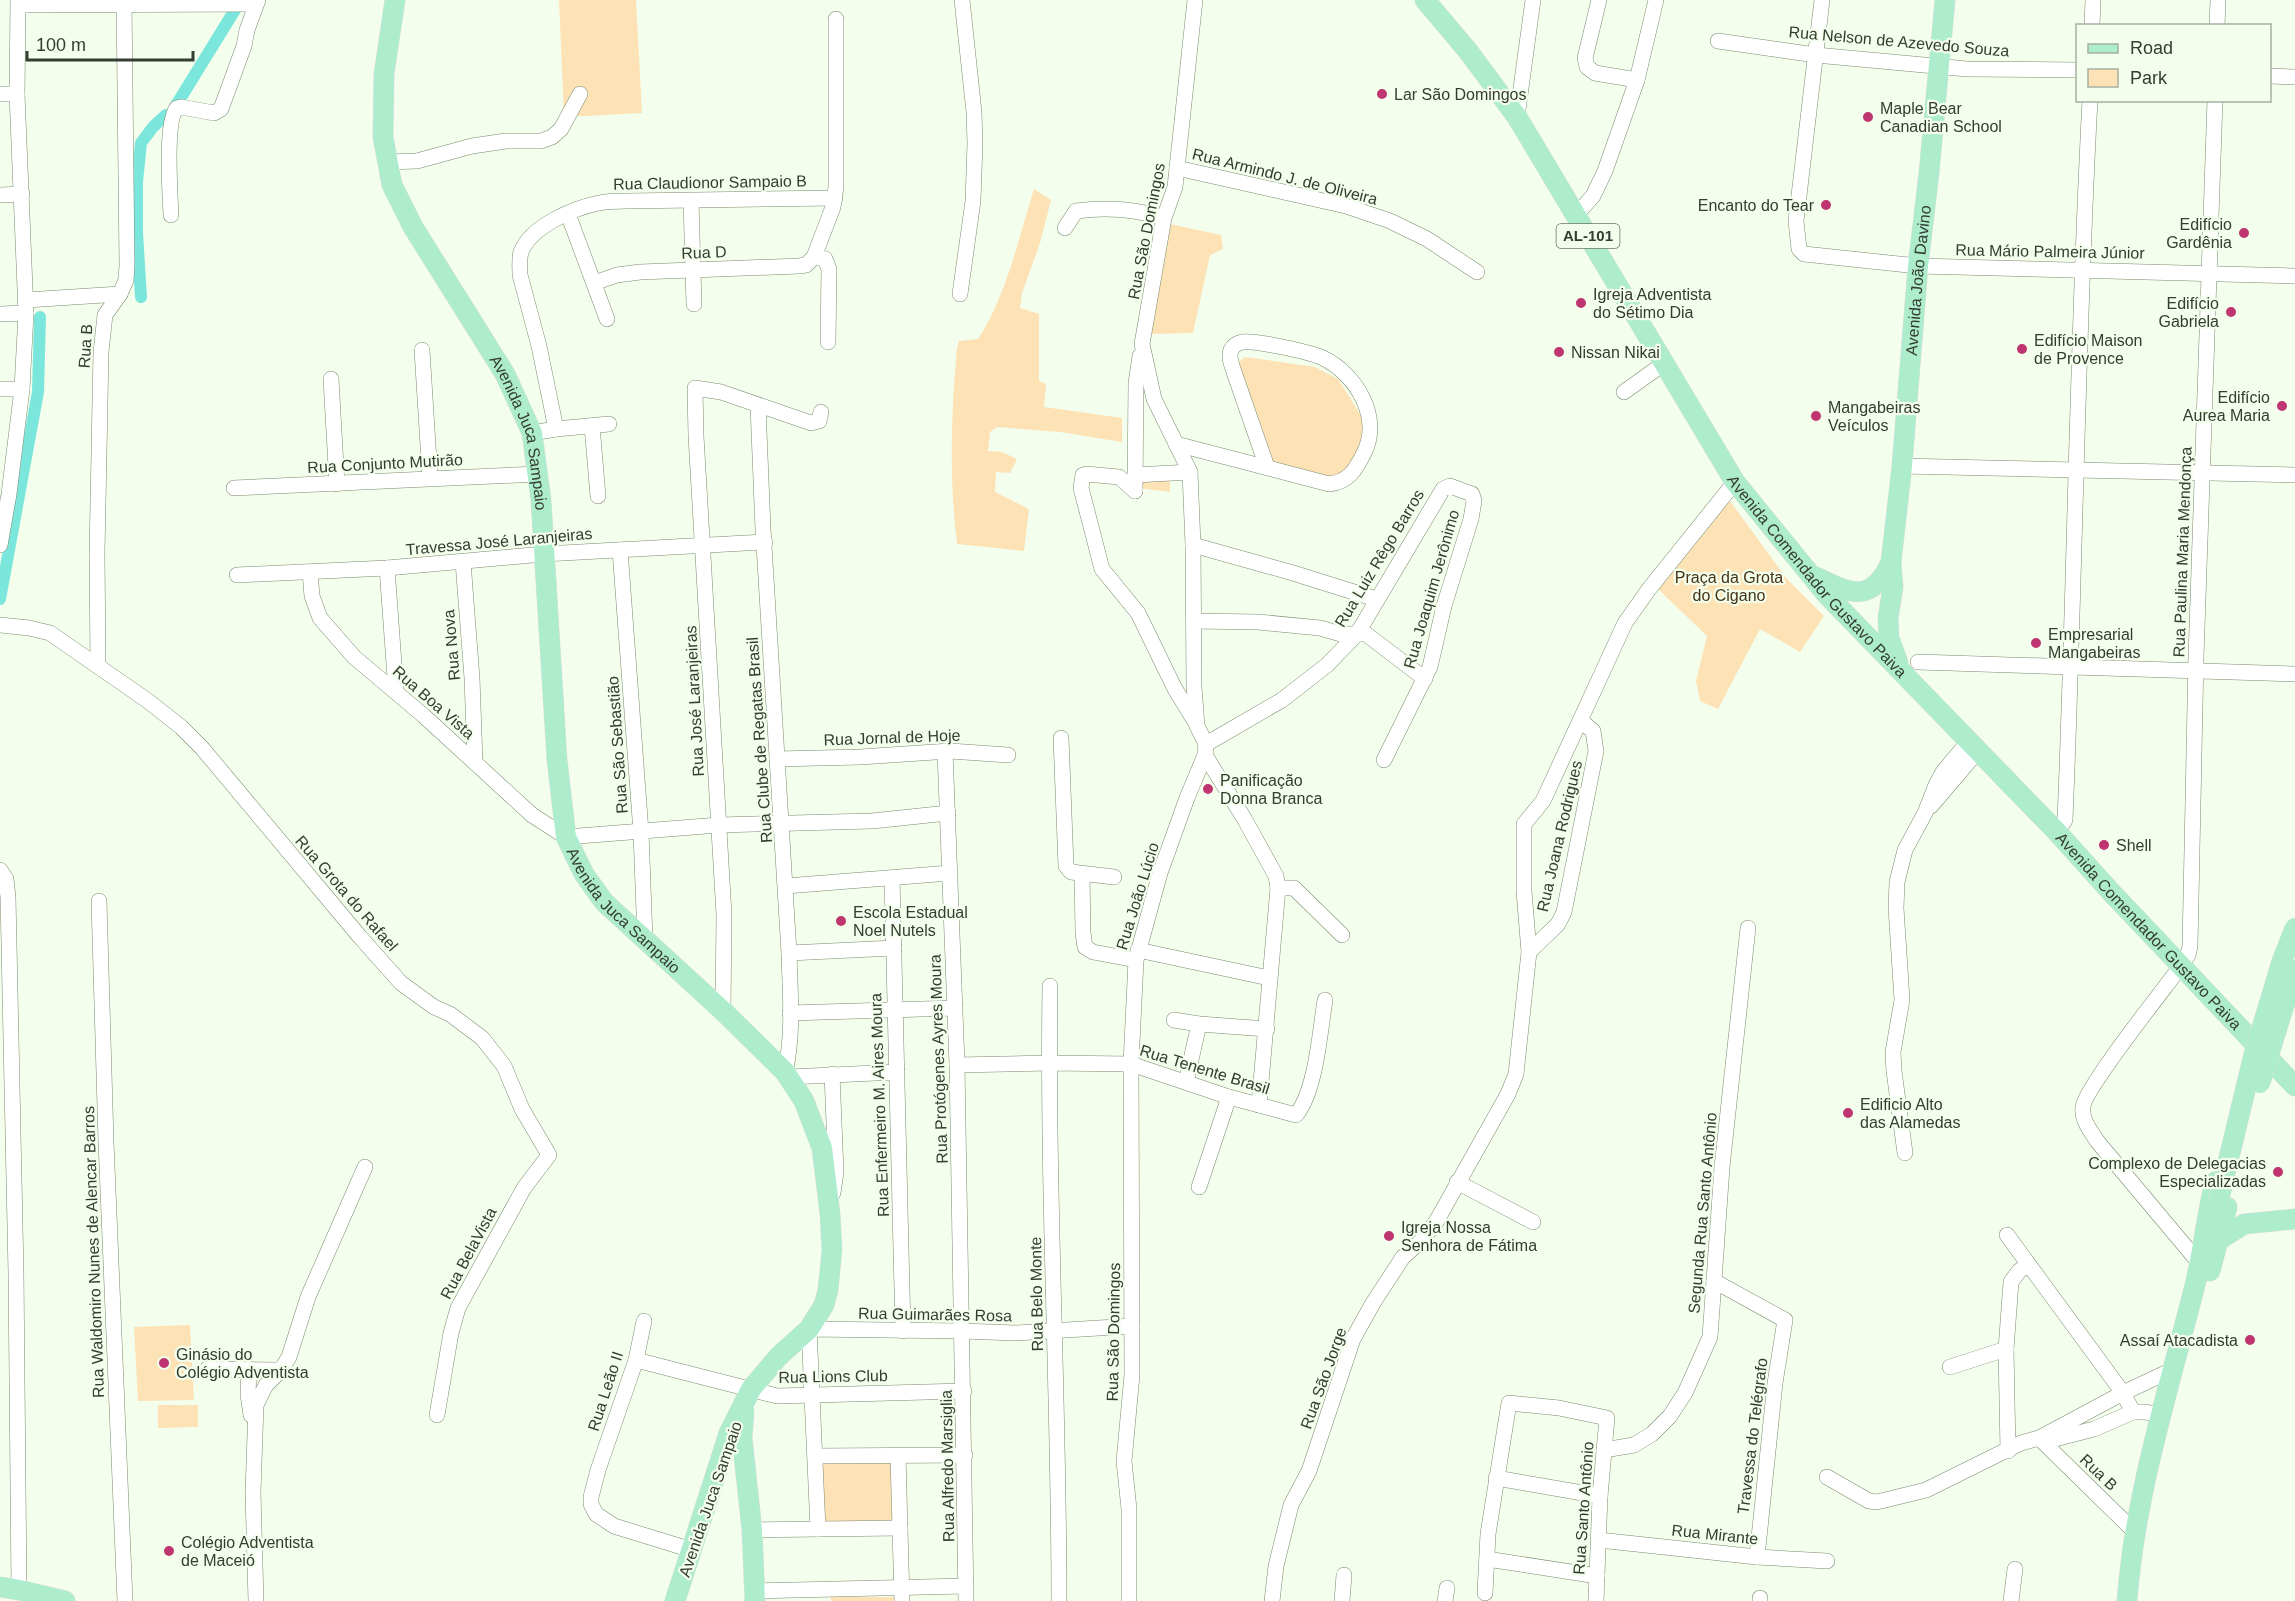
<svg xmlns="http://www.w3.org/2000/svg" width="2295" height="1601" font-family="Arial,sans-serif">
	<style>
		.green { fill: #fde2b5 }
		.lines { fill: none; stroke-linecap: round; stroke-linejoin: round }
		.canal { stroke: #7be7dc; stroke-width: 12 }
		.minor-casing { stroke: #7a8a70; stroke-width: 16 }
		.major-casing { stroke: #dfe0de; stroke-width: 21 }
		.minor { stroke: #fff; stroke-width: 15 }
		.major { stroke: #adeccd; stroke-width: 20 }
		.major-bridge-casing { stroke: #dfe0de; stroke-width: 21; stroke-linecap: butt }
		.major-bridge { stroke: #adeccd; stroke-width: 20 }
		.poi-dot { fill: #be3570; stroke: #f3feec; stroke-width: 2 }
		.labels { text-anchor: middle; stroke-width: 4.5; stroke-linejoin: round; paint-order: stroke }
		.shield { fill: #f3feec; stroke: #6e7669; stroke-width: 1.5 }
		.shield-label { font-size: 15px; font-weight: bold; fill: #353c31 }
		.street-label { font-size: 16px; fill: #353c31; stroke: #f3feec }
		.poi-label { font-size: 16px; fill: #353c31; stroke: #f3feec; text-anchor: start }
		.park-label { font-size: 16px; fill: #453314; stroke: #f3feec }
	</style>
	<rect width="100%" height="100%" fill="#f3feec"/>
	<g class="green">
		<polygon points="559,0 636,0 642,113 564,117"/>
		<path d="M1034,189L1051,200L1040,243L1022,293L1020,308L1039,314V381L1046,384L1044,407L1122,418V442L1060,432L997,427L990,432L988,451L1002,452L1017,459L1010,473L996,472L995,492L1029,509L1024,551L957,544C949,479 951,413 957,348L959,341L978,339C1006,297 1019,237 1034,189Z"/>
		<polygon points="1170,224 1221,235 1223,249 1210,255 1193,333 1150,334"/>
		<polygon points="1245,357 1315,367 1338,379 1362,417 1365,443 1339,482 1278,467 1270,460 1237,363"/>
		<polygon points="1138,478 1170,480 1170,492 1138,488"/>
		<polygon points="1730,501 1787,579 1824,616 1800,652 1760,629 1718,709 1700,701 1696,681 1707,636 1658,589"/>
		<polygon points="190,1325 194,1400 138,1401 134,1327"/>
		<polygon points="158,1405 198,1405 198,1427 158,1428"/>
		<rect x="820" y="1460" width="77" height="63"/>
		<rect x="831" y="1597" width="66" height="4"/>
	</g>
	<g class="lines">
		<g class="canal">
			<polyline points="175,107 241,0"/>
			<polyline points="141,297 137,233 137,182 141,143 153,127 166,115"/>
			<polyline points="0,599 38,392 40,317"/>
		</g>
		<g class="minor-casing">
			<g id="minor">
				<polyline points="1195,0 1175,187 1164,218 1142,344 1154,399 1190,472 1193,545 1194,687 1197,726 1206,744"/>
				<polyline points="1599,0 1585,58 1587,67 1595,73 1637,80"/>
				<polyline points="1822,0 1796,221 1799,249 1804,254 1918,266 2295,276"/>
				<polyline points="19,5 256,4"/>
				<polyline points="2092,26 2093,0"/>
				<polyline points="2217,26 2218,0"/>
				<polyline points="1718,41 1816,55 1967,69 2078,70"/>
				<polyline points="2270,76 2295,77"/>
				<polyline points="0,94 17,94"/>
				<polyline points="1517,117 1533,0"/>
				<polyline points="386,162 417,161 472,146 506,141 541,141 552,137 561,129 580,94"/>
				<polyline points="1177,168 1346,206 1390,221 1427,239 1477,272"/>
				<polyline points="0,195 22,194"/>
				<polyline points="691,201 694,304"/>
				<polyline points="568,214 607,319"/>
				<path d="M171,215C170,195 165,120 177,108L181,107L214,113L221,109L244,46L247,30L258,0"/>
				<polyline points="1576,215 1593,196 1605,171 1637,80 1656,0"/>
				<path d="M1065,228L1076,211C1105,207 1136,209 1164,218"/>
				<polyline points="594,283 617,275 640,272 799,266 806,265 814,257"/>
				<polyline points="960,294 973,201 975,143 974,112 962,0"/>
				<polyline points="26,300 120,294"/>
				<polyline points="0,314 26,313"/>
				<polyline points="828,342 829,269 825,259 814,257 833,207 836,187 836,19"/>
				<polyline points="422,350 430,477"/>
				<polyline points="331,379 337,484"/>
				<polyline points="0,389 22,389"/>
				<polyline points="1624,392 1663,364"/>
				<path d="M758,406L763,529L789,953C790,992 794,1034 785,1072"/>
				<polyline points="592,426 598,496"/>
				<polyline points="556,429 609,424"/>
				<path d="M532,433L556,429L539,346L520,275C520,268 519,259 521,252C531,226 574,208 599,203C608,201 618,201 627,201L835,198"/>
				<path d="M1176,444L1329,484C1349,482 1356,469 1364,453C1382,417 1356,374 1323,358C1311,352 1254,340 1242,342C1238,343 1233,346 1231,350C1228,357 1232,365 1234,372L1267,467"/>
				<polyline points="1902,466 2295,475"/>
				<polyline points="1135,475 1190,472"/>
				<polyline points="234,488 538,474"/>
				<polyline points="1135,491 1119,477 1086,474 1083,475 1081,488 1102,569 1138,613 1175,689 1196,723"/>
				<polyline points="1135,491 1136,383 1140,356"/>
				<polyline points="0,545 9,494 22,389 26,313 17,94 18,0"/>
				<polyline points="1193,545 1293,573 1376,599"/>
				<polyline points="620,550 641,832 645,939"/>
				<polyline points="463,562 472,678 475,762"/>
				<polyline points="387,568 396,691"/>
				<polyline points="310,572 312,596 320,618 354,657 424,716 532,815 566,837 719,825 872,821 948,813"/>
				<polyline points="237,575 387,568 544,554 765,542"/>
				<polyline points="1194,621 1258,622 1320,628 1341,634 1366,634 1425,679"/>
				<polyline points="0,625 29,628 50,633 148,701 181,727 202,748 360,937 401,983 434,1007 450,1014 482,1038 504,1066 522,1109 549,1155 524,1188 458,1308 451,1333 437,1415"/>
				<polyline points="1918,662 2295,674"/>
				<polyline points="98,666 97,553 101,352 105,315 120,294 126,280 127,265 124,0"/>
				<polyline points="1061,738 1066,866 1071,872 1114,877"/>
				<polyline points="1206,744 1282,700 1327,665 1357,634 1443,489 1450,486 1472,494 1474,501 1471,519 1444,606 1430,667 1384,760"/>
				<polyline points="945,751 957,1065 966,1601"/>
				<polyline points="1205,755 1245,820 1276,876 1278,888 1259,1105"/>
				<polyline points="777,759 860,757 950,751 1008,755"/>
				<polyline points="1931,806 1977,752"/>
				<path d="M2057,832L2065,820C2075,580 2077,340 2090,100"/>
				<polyline points="0,870 6,879 8,897 16,1273 19,1590"/>
				<polyline points="1082,874 1083,933 1085,947 1093,952 1136,960"/>
				<polyline points="892,878 903,1331"/>
				<polyline points="786,886 950,873"/>
				<polyline points="1278,888 1294,888 1342,935"/>
				<polyline points="99,901 106,1142 125,1601"/>
				<polyline points="1138,950 1269,978"/>
				<polyline points="1529,952 1558,924 1564,912 1596,751 1593,731 1581,721"/>
				<polyline points="789,953 894,948"/>
				<path d="M1050,986C1047,1191 1059,1396 1059,1601"/>
				<polyline points="723,1011 724,915 696,436 695,388 721,392 811,423 819,421 821,412"/>
				<polyline points="790,1013 955,1008"/>
				<polyline points="1174,1020 1199,1024 1267,1029"/>
				<path d="M957,1065L1049,1063L1131,1064L1229,1097L1296,1115C1316,1091 1320,1031 1325,1000"/>
				<polyline points="832,1074 836,1172 833,1193"/>
				<polyline points="789,1077 897,1072"/>
				<polyline points="1186,1082 1199,1024"/>
				<polyline points="1905,1153 1894,1071 1893,1052 1902,1000 1896,908 1897,882 1905,850 1925,813 1936,785 1943,772 1968,742"/>
				<polyline points="1457,1182 1533,1222"/>
				<polyline points="1199,1187 1229,1097"/>
				<polyline points="2007,1235 2123,1393 2133,1412"/>
				<path d="M2201,1265L2097,1141C2091,1131 2081,1120 2083,1107C2084,1089 2165,988 2181,966L2188,955L2190,946L2196,657L2215,100"/>
				<polyline points="1714,1281 1785,1320 1775,1383 1757,1557"/>
				<polyline points="644,1321 636,1360 598,1470 591,1497 591,1504 596,1514 614,1526 692,1550"/>
				<polyline points="636,1360 777,1396 964,1391"/>
				<polyline points="1950,1367 2006,1349"/>
				<polyline points="207,1369 281,1370"/>
				<polyline points="249,1370 248,1394 251,1415"/>
				<polyline points="2039,1438 2134,1531"/>
				<polyline points="2042,1438 2055,1439 2094,1429 2133,1412 2146,1412 2161,1416"/>
				<polyline points="1604,1450 1634,1445 1652,1434 1670,1416 1685,1393 1710,1337 1722,1167 1748,928"/>
				<polyline points="2008,1451 2006,1349 2011,1282 2019,1271 2028,1265"/>
				<polyline points="815,1456 965,1455"/>
				<polyline points="898,1456 902,1601"/>
				<polyline points="1827,1477 1869,1501 1877,1502 1926,1490 2021,1443 2039,1438 2123,1393 2174,1369"/>
				<polyline points="1496,1478 1600,1496"/>
				<polyline points="818,1529 809,1329 963,1331 1015,1333 1132,1326"/>
				<polyline points="752,1530 900,1528"/>
				<polyline points="1599,1540 1757,1557 1827,1561"/>
				<polyline points="1487,1559 1597,1576"/>
				<polyline points="754,1591 966,1586"/>
				<polyline points="1485,1593 1488,1534 1509,1403 1559,1408 1607,1418 1600,1496 1596,1601"/>
				<polyline points="1760,1598 1760,1601"/>
				<polyline points="256,1601 253,1493 256,1405 266,1385 281,1370 289,1357 308,1297 365,1167"/>
				<polyline points="1129,1601 1129,1509 1124,1461 1132,1375 1131,1064 1136,960 1160,873 1187,798 1205,755 1206,744"/>
				<polyline points="1272,1601 1276,1566 1291,1505 1309,1471 1353,1339 1373,1303 1403,1257 1421,1241 1436,1222 1508,1094 1516,1074 1529,952 1524,891 1524,824 1543,801 1625,623 1649,589 1735,482"/>
				<polyline points="1342,1601 1344,1575"/>
				<polyline points="1445,1601 1447,1588"/>
				<polyline points="2011,1601 2015,1569"/>
			</g>
		</g>
		<g class="major-casing">
			<g id="major">
				<path id="s1" d="M395,0L384,74L383,137L392,185L413,227L505,374L532,433L541,500L557,760L566,837L584,874L604,902L723,1011L785,1072L804,1101L822,1148L830,1214L832,1250L828,1290L824,1305L809,1329L779,1356L751,1389L729,1433L675,1601"/>
				<path id="s2" d="M1425,0L1468,51L1517,117L1735,482L1827,595L2057,832L2111,892L2295,1086"/>
				<path d="M1816,577C1850,594 1872,604 1891,562"/>
				<path id="s3" d="M1898,663L1889,638L1888,618L1893,587L1891,562L1902,466L1918,266L1929,173L1945,0"/>
				<polyline points="2219,1240 2244,1224 2295,1219"/>
				<polyline points="2210,1271 2227,1207"/>
				<polyline points="744,1412 742,1438 752,1530 755,1601"/>
				<polyline points="0,1587 19,1590 65,1601"/>
				<path d="M2127,1601C2135,1494 2168,1392 2194,1289C2203,1254 2206,1217 2215,1182"/>
			</g>
		</g>
		<use href="#minor" class="minor"/>
		<use href="#major" class="major"/>
		<g class="major-bridge-casing">
			<g id="major-bridge">
				<polyline points="2260,1083 2295,970"/>
				<polyline points="2218,1203 2254,1054 2282,961 2295,928"/>
			</g>
		</g>
		<use href="#major-bridge" class="major-bridge"/>
	</g>
	<g class="poi-dot">
		<circle cx="1382" cy="94" r="6"/>
		<circle cx="1868" cy="117" r="6"/>
		<circle cx="1826" cy="205" r="6"/>
		<circle cx="2244" cy="233" r="6"/>
		<circle cx="1581" cy="303" r="6"/>
		<circle cx="2231" cy="312" r="6"/>
		<circle cx="2022" cy="349" r="6"/>
		<circle cx="1559" cy="352" r="6"/>
		<circle cx="2282" cy="406" r="6"/>
		<circle cx="1816" cy="416" r="6"/>
		<circle cx="2036" cy="643" r="6"/>
		<circle cx="1208" cy="789" r="6"/>
		<circle cx="2104" cy="845" r="6"/>
		<circle cx="841" cy="921" r="6"/>
		<circle cx="1848" cy="1113" r="6"/>
		<circle cx="2278" cy="1172" r="6"/>
		<circle cx="1389" cy="1236" r="6"/>
		<circle cx="2250" cy="1340" r="6"/>
		<circle cx="164" cy="1363" r="6"/>
		<circle cx="169" cy="1551" r="6"/>
	</g>
	<g class="labels">
		<rect class="shield" x="1556.5" y="224" width="63" height="24" rx="4.5"/>
		<g class="shield-label">
			<text x="1588" y="241">AL-101</text>
		</g>
		<g class="street-label">
			<text transform="translate(1899 41) rotate(5)" y="6">Rua Nelson de Azevedo Souza</text>
			<text transform="translate(1285 176) rotate(14)" y="6">Rua Armindo J. de Oliveira</text>
			<text transform="translate(710 182) rotate(-1)" y="6">Rua Claudionor Sampaio B</text>
			<text transform="translate(1146 231) rotate(-79)" y="6">Rua São Domingos</text>
			<text transform="translate(2050 251) rotate(1)" y="6">Rua Mário Palmeira Júnior</text>
			<text transform="translate(704 252) rotate(-2)" y="6">Rua D</text>
			<text dy="6" stroke="none"><textPath href="#s3" startOffset="386">Avenida João Davino</textPath></text>
			<text transform="translate(85 346) rotate(-86)" y="6">Rua B</text>
			<text dy="6" stroke="none"><textPath href="#s1" startOffset="468">Avenida Juca Sampaio</textPath></text>
			<text transform="translate(385 463) rotate(-3)" y="6">Rua Conjunto Mutirão</text>
			<text transform="translate(499 541) rotate(-5)" y="6">Travessa José Laranjeiras</text>
			<text transform="translate(2182 552) rotate(-88)" y="6">Rua Paulina Maria Mendonça</text>
			<text transform="translate(1379 558) rotate(-59)" y="6">Rua Luiz Rêgo Barros</text>
			<text dy="6" stroke="none"><textPath href="#s2" startOffset="699">Avenida Comendador Gustavo Paiva</textPath></text>
			<text transform="translate(1431 589) rotate(-74)" y="6">Rua Joaquim Jerônimo</text>
			<text transform="translate(451 645) rotate(-95)" y="6">Rua Nova</text>
			<text transform="translate(694 701) rotate(-93)" y="6">Rua José Laranjeiras</text>
			<text transform="translate(434 702) rotate(41)" y="6">Rua Boa Vista</text>
			<text transform="translate(892 737) rotate(-2)" y="6">Rua Jornal de Hoje</text>
			<text transform="translate(759 740) rotate(-94)" y="6">Rua Clube de Regatas Brasil</text>
			<text transform="translate(617 745) rotate(-94)" y="6">Rua São Sebastião</text>
			<text transform="translate(1559 836) rotate(-77)" y="6">Rua Joana Rodrigues</text>
			<text transform="translate(347 893) rotate(49)" y="6">Rua Grota do Rafael</text>
			<text transform="translate(1137 896) rotate(-73)" y="6">Rua João Lúcio</text>
			<text dy="6" stroke="none"><textPath href="#s1" startOffset="972">Avenida Juca Sampaio</textPath></text>
			<text dy="6" stroke="none"><textPath href="#s2" startOffset="1185">Avenida Comendador Gustavo Paiva</textPath></text>
			<text transform="translate(938 1059) rotate(-92)" y="6">Rua Protógenes Ayres Moura</text>
			<text transform="translate(1205 1069) rotate(17)" y="6">Rua Tenente Brasil</text>
			<text transform="translate(879 1105) rotate(-92)" y="6">Rua Enfermeiro M. Aires Moura</text>
			<text transform="translate(1702 1213) rotate(-85)" y="6">Segunda Rua Santo Antônio</text>
			<text transform="translate(93 1252) rotate(-92)" y="6">Rua Waldomiro Nunes de Alencar Barros</text>
			<text transform="translate(468 1253) rotate(-62)" y="6">Rua BelaVista</text>
			<text transform="translate(1036 1294) rotate(-91)" y="6">Rua Belo Monte</text>
			<text transform="translate(935 1314) rotate(1)" y="6">Rua Guimarães Rosa</text>
			<text transform="translate(1113 1332) rotate(-89)" y="6">Rua São Domingos</text>
			<text transform="translate(833 1376) rotate(-1)" y="6">Rua Lions Club</text>
			<text transform="translate(1323 1378) rotate(-70)" y="6">Rua São Jorge</text>
			<text transform="translate(605 1391) rotate(-72)" y="6">Rua Leão II</text>
			<text transform="translate(1752 1436) rotate(-83)" y="6">Travessa do Telégrafo</text>
			<text transform="translate(947 1466) rotate(-91)" y="6">Rua Alfredo Marsiglia</text>
			<text transform="translate(2099 1472) rotate(44)" y="6">Rua B</text>
			<text transform="translate(710 1499) rotate(-71)" y="6">Avenida Juca Sampaio</text>
			<text transform="translate(1583 1508) rotate(-86)" y="6">Rua Santo Antônio</text>
			<text transform="translate(1715 1534) rotate(6)" y="6">Rua Mirante</text>
		</g>
		<g class="poi-label">
			<text x="1394" y="100">Lar São Domingos</text>
			<text x="1880" y="114">Maple Bear<tspan x="1880" dy="18">Canadian School</tspan></text>
			<text x="1814" y="211" text-anchor="end">Encanto do Tear</text>
			<text x="2232" y="230" text-anchor="end">Edifício<tspan x="2232" dy="18">Gardênia</tspan></text>
			<text x="1593" y="300">Igreja Adventista<tspan x="1593" dy="18">do Sétimo Dia</tspan></text>
			<text x="2219" y="309" text-anchor="end">Edifício<tspan x="2219" dy="18">Gabriela</tspan></text>
			<text x="2034" y="346">Edifício Maison<tspan x="2034" dy="18">de Provence</tspan></text>
			<text x="1571" y="358">Nissan Nikai</text>
			<text x="2270" y="403" text-anchor="end">Edifício<tspan x="2270" dy="18">Aurea Maria</tspan></text>
			<text x="1828" y="413">Mangabeiras<tspan x="1828" dy="18">Veículos</tspan></text>
			<text x="2048" y="640">Empresarial<tspan x="2048" dy="18">Mangabeiras</tspan></text>
			<text x="1220" y="786">Panificação<tspan x="1220" dy="18">Donna Branca</tspan></text>
			<text x="2116" y="851">Shell</text>
			<text x="853" y="918">Escola Estadual<tspan x="853" dy="18">Noel Nutels</tspan></text>
			<text x="1860" y="1110">Edificio Alto<tspan x="1860" dy="18">das Alamedas</tspan></text>
			<text x="2266" y="1169" text-anchor="end">Complexo de Delegacias<tspan x="2266" dy="18">Especializadas</tspan></text>
			<text x="1401" y="1233">Igreja Nossa<tspan x="1401" dy="18">Senhora de Fátima</tspan></text>
			<text x="2238" y="1346" text-anchor="end">Assaí Atacadista</text>
			<text x="176" y="1360">Ginásio do<tspan x="176" dy="18">Colégio Adventista</tspan></text>
			<text x="181" y="1548">Colégio Adventista<tspan x="181" dy="18">de Maceió</tspan></text>
		</g>
		<g class="park-label">
			<text x="1729" y="583">Praça da Grota<tspan x="1729" dy="18">do Cigano</tspan></text>
		</g>
	</g>
	<rect x="2076" y="24" width="195" height="78" fill="#f3feec" stroke="#a7b0a1" stroke-width="1.5"/>
	<rect x="2088" y="44" width="30" height="9" fill="#adeccd" stroke="#a7b0a1" stroke-width="1.5"/>
	<text x="2130" y="54" font-size="18" fill="#353c31">Road</text>
	<rect x="2088" y="69" width="30" height="18" fill="#fde2b5" stroke="#a7b0a1" stroke-width="1.5"/>
	<text x="2130" y="84" font-size="18" fill="#353c31">Park</text>
	<path d="M27 51v9h166v-9" fill="none" stroke="#353c31" stroke-width="3"/>
	<text x="36" y="51" font-size="18" fill="#353c31" stroke="#f3feec" stroke-width="4.5" paint-order="stroke">100 m</text>
</svg>
